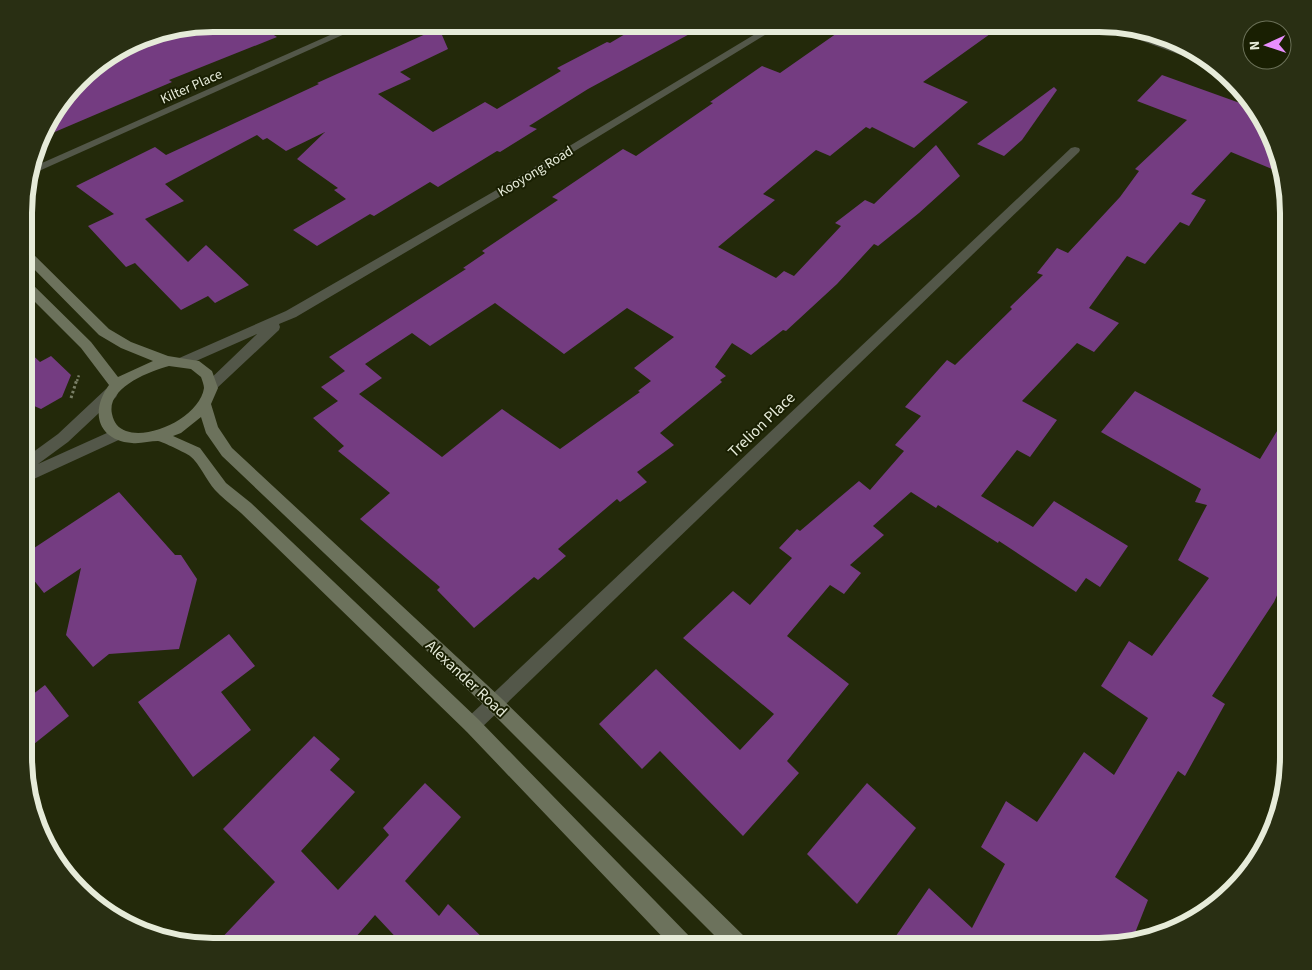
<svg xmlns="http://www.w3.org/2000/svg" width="1312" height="970" font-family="'Source Sans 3',sans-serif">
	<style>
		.building { fill: #743c81; fill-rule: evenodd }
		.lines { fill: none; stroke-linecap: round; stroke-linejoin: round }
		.path-far1 { stroke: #797f66; stroke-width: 2.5; stroke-dasharray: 2 2; stroke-linecap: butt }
		.path { stroke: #797f66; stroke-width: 3; stroke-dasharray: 2.5 2.5; stroke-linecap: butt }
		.minor { fill: #535749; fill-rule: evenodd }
		.tertiary { fill: #535749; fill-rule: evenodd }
		.secondary { fill: #6c725c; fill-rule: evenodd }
		.labels { text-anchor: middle; stroke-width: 4; stroke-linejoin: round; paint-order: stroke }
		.far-street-label { font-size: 14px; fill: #e6ebd9; stroke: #191f02 }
		.street-label { font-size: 16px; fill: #e6ebd9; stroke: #191f02 }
		.rim { fill: none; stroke: #e6ebd9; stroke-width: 6 }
	</style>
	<rect width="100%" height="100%" fill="#23290a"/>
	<g class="building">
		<polygon points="214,24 264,24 266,30 277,37 169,80 172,82 43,137 49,119 89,71 152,34"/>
		<polygon points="642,24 708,24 588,89 529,126 537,129 500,152 497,151 438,187 430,182 374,216 370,214 317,246 293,230 346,199 334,190 338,188 297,159 325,132 286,151 267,138 263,140 257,135 165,184 184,201 145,219 188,262 206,245 249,285 215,303 208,296 181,310 135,263 126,267 88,226 114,214 76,186 155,147 166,155 319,84 317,83 439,28 448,49 400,72 411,79 378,94 433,132 485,102 497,109 561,71 557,68 607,42 610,43"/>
		<path d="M850,24H1004L923,82L968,102L914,148L872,127L870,129L866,127L830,156L816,150L763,194L775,200L718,247L776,278L784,271L794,276L841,226L835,223L865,200L874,204L936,145L960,176L919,213L878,246L874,244L837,284L786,331L783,330L751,355L732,343L715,367L726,376L720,380L722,382L660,433L674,445L637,472L647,482L620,502L617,499L558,549L566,556L538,580L534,577L474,628L437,590L440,587L360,519L390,493L338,451L344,446L313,418L338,401L321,387L345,371L329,357L466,269L463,268L485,253L482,251L558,200L552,197L623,149L636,156L713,103L710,102L762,66L780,73ZM495,303L564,354L627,308L674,337L634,368L651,381L638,391L640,392L560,449L502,409L442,457L359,394L382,378L365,364L412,333L430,346Z"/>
		<polygon points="1162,75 1251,107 1269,130 1279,172 1231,152 1191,194 1206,200 1189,226 1180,222 1145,264 1127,256 1089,308 1119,323 1094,352 1077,343 1022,401 1057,420 1030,457 1017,450 981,496 1033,527 1054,501 1128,546 1100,587 1086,578 1076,592 999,541 998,543 938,505 936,508 911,492 873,526 884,535 850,565 861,573 844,594 830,585 787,636 849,684 787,761 799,773 743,836 660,751 642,769 599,724 656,669 740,750 774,714 683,638 733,591 750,605 792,558 779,548 797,529 800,531 859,481 870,490 904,451 895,445 921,416 905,407 947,360 955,365 1012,309 1010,307 1043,275 1037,273 1057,248 1068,253 1120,197 1139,171 1135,169 1187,120 1137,101"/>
		<polygon points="1054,87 1057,90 1022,140 1004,156 977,144"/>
		<polygon points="25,348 40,362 51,356 71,375 62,397 41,409 25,402"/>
		<polygon points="1135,391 1260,459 1288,413 1288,571 1274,602 1212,696 1225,704 1185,776 1178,771 1115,877 1148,900 1133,938 1098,946 889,946 929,888 972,928 1005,864 981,847 1006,801 1037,822 1084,752 1114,775 1148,718 1101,686 1129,641 1152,656 1209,578 1178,560 1207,505 1195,502 1201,489 1101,432"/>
		<polygon points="119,492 175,555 181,555 197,579 179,649 109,654 93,667 66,635 81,568 44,593 25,569 25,554"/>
		<polygon points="229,634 255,666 221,692 251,730 193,777 138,702"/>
		<polygon points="45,685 69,716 24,752 24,701"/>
		<polygon points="314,736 340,759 330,770 355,792 301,851 338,890 389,835 383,828 425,783 461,817 405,881 439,916 448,904 491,946 404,946 375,915 348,946 214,946 275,882 223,829"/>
		<polygon points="867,783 916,828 857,904 807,854"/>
	</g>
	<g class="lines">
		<polyline class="path-far1" points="77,381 79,375"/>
		<polyline class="path" points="71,398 77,379"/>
		<g class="minor">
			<polygon points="355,24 367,24 30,175 33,167"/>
			<polygon points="772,24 783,24 501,196 296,317 279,324 280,327 279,330 216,389 211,390 206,389 204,385 257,334 187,365 177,365 175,362 177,359 286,311 493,192"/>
			<polygon points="1096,24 1109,24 1199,56 1214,65 1208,65"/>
			<polygon points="1075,147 1079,148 1080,150 1079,152 478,731 472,734 466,731 463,725 466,719 1071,148"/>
		</g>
		<polygon class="tertiary" points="111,388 116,389 118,393 116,397 68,442 38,464 118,428 123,430 125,434 123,438 25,483 25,458 58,434 106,389"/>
		<path class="secondary" d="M25,249L29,250L109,329L131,342L168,356L199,361L212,371L218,388L211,404L218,427L232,448L500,697L747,939L750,946H725L488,709L222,456L206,433L201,417L181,433L173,436L200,448L226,483L251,503L478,719L692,939L695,946H671L466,731L241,513C232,505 222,498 215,490C206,480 200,464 190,456C186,453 163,442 158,441C150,441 140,444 132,443C97,440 90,411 109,385L81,348L25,292V280L29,281L91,342L118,377L153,361L121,348L99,335L25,260ZM169,366L191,369L201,377C202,380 204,385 204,388C200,416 151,440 126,431C118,428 114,423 112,414C106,388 150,371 169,366Z"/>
	</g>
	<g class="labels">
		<g class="far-street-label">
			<text transform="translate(191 86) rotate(-24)" y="5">Kilter Place</text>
			<text transform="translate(535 171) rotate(-31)" y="5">Kooyong Road</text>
		</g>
		<g class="street-label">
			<text transform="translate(761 424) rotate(-44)" y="6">Trelion Place</text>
			<text transform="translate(467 678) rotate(43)" y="6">Alexander Road</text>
		</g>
	</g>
	<path d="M0 0H1312V970H0ZM213 32H1099A181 181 0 0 1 1280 213V757A181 181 0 0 1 1099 938H213A181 181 0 0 1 32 757V213A181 181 0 0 1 213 32Z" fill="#292f13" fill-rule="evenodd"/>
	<path class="rim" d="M213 32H1099A181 181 0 0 1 1280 213V757A181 181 0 0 1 1099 938H213A181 181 0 0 1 32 757V213A181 181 0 0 1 213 32Z"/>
	<g transform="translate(1267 45) rotate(267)"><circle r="24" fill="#191f02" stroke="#6b7158"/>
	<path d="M0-4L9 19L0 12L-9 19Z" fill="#e98efe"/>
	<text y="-8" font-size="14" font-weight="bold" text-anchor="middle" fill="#e6ebd9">N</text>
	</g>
</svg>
